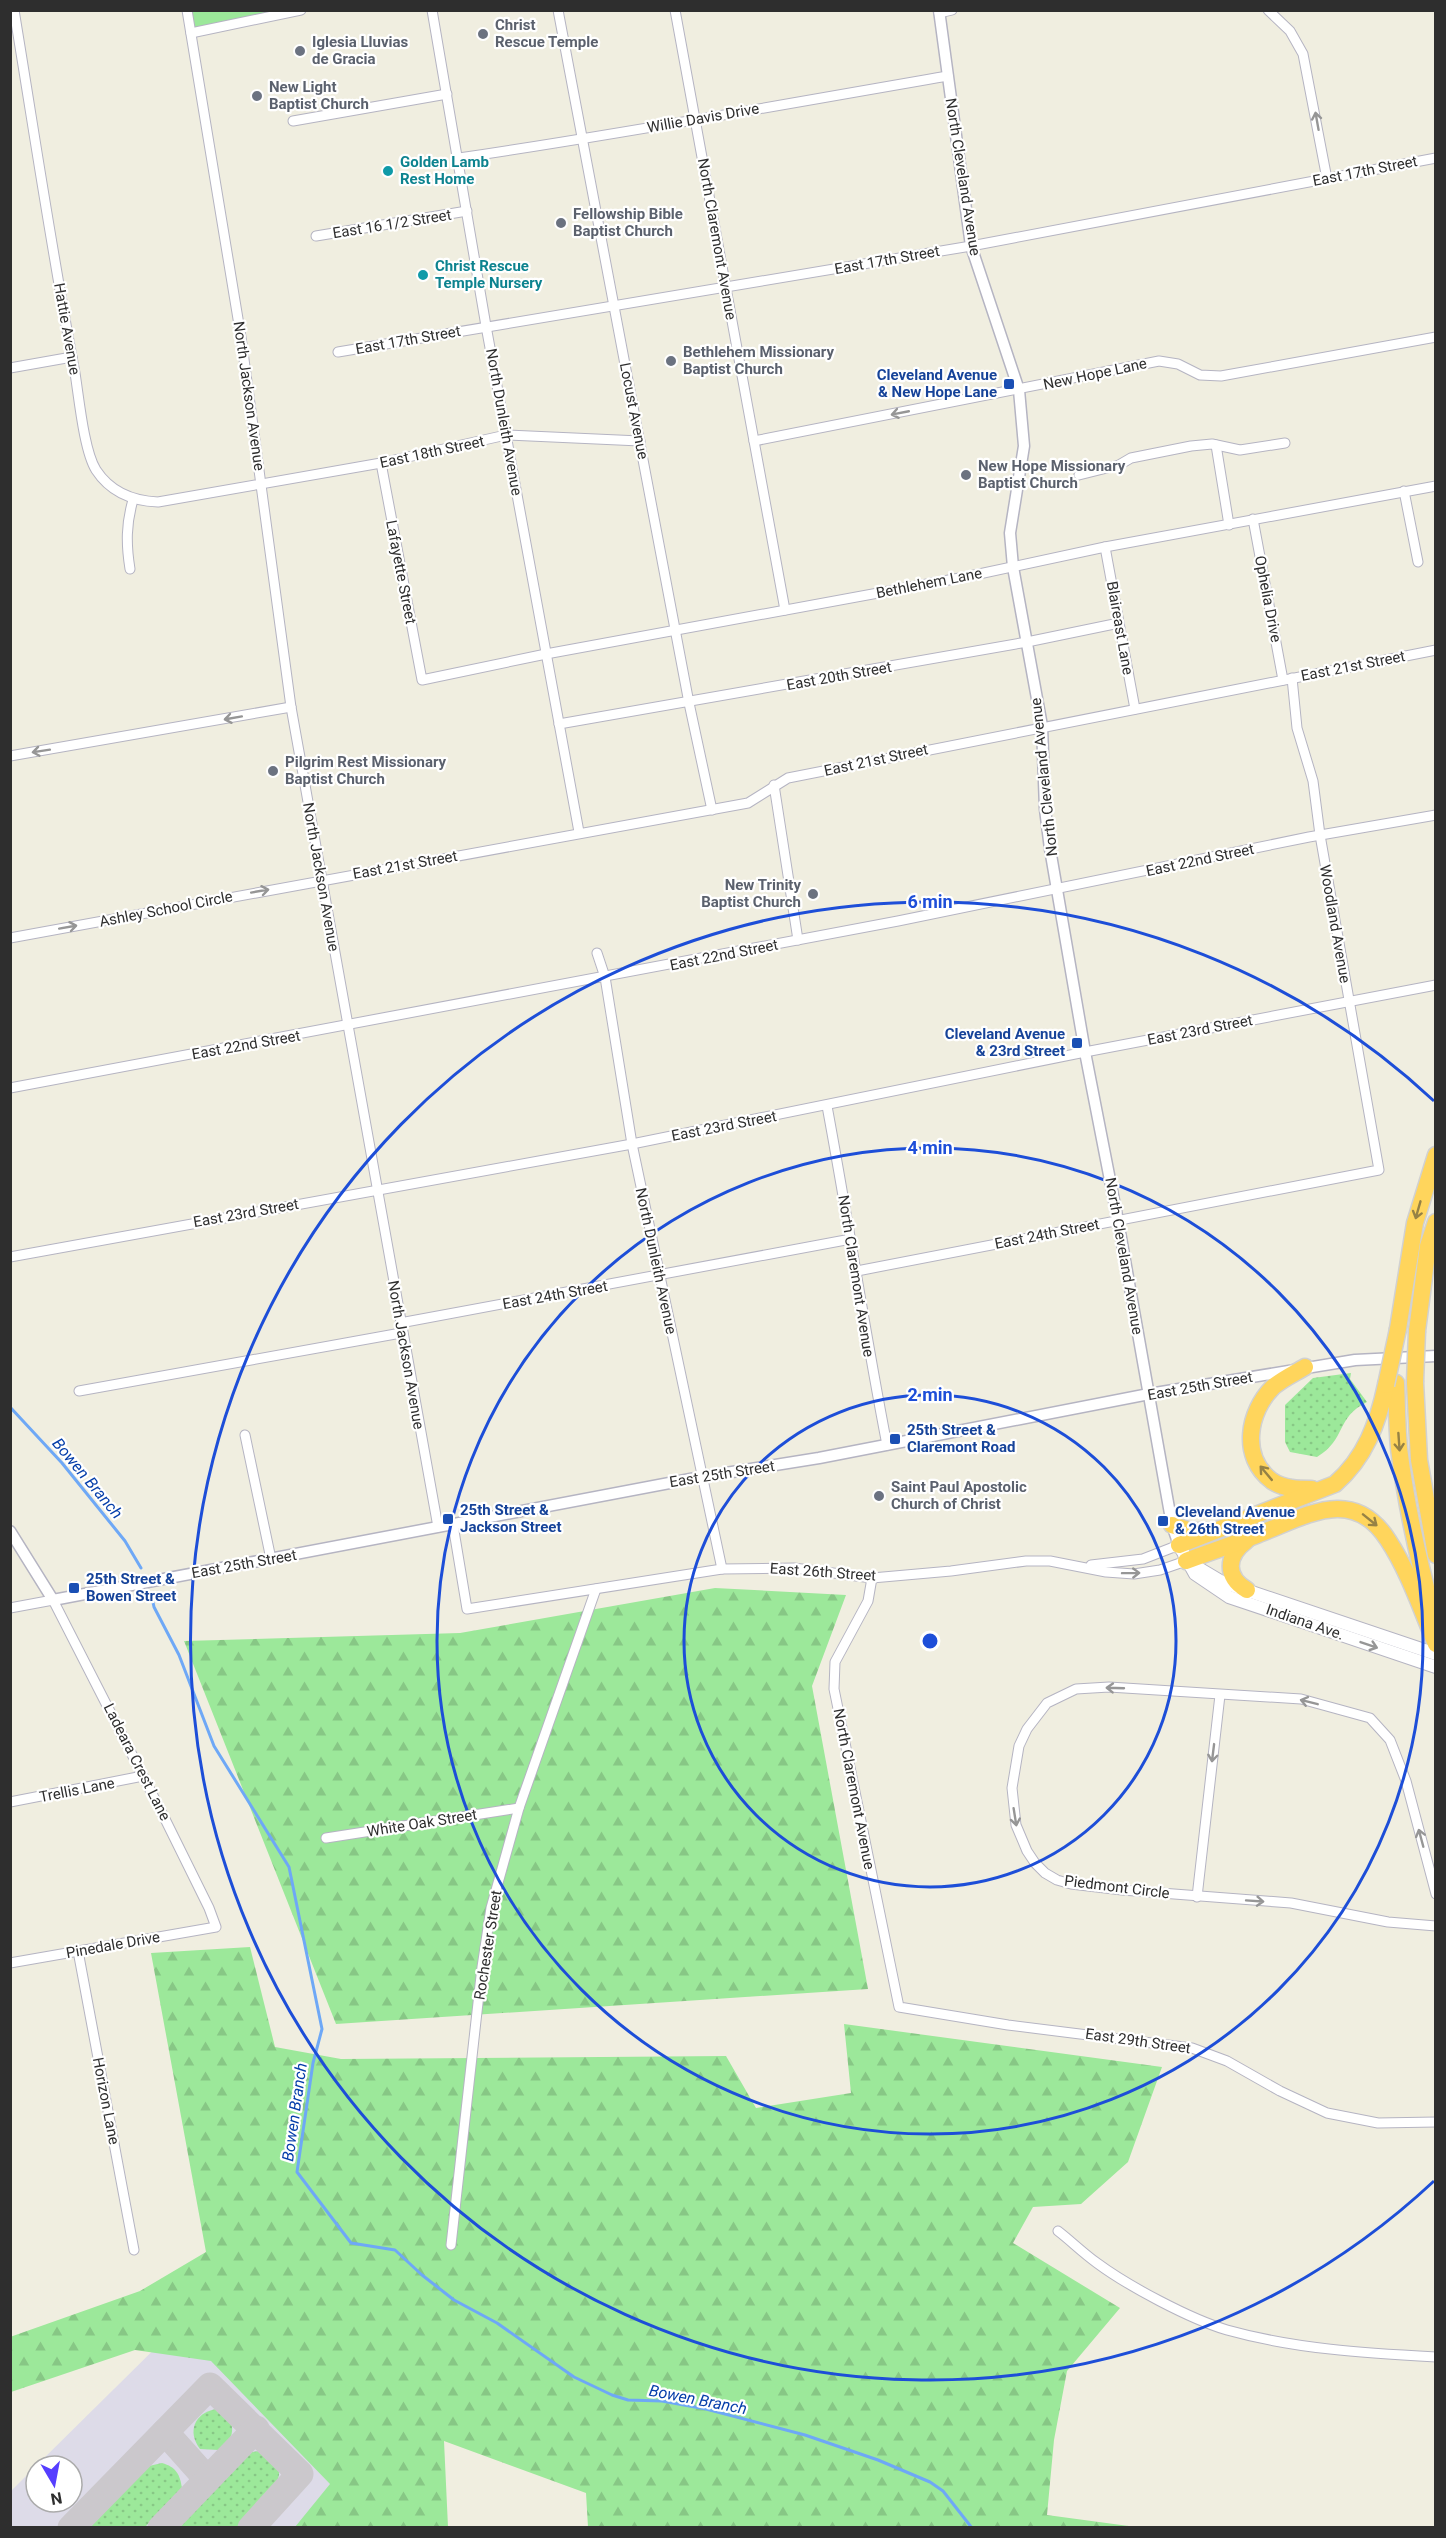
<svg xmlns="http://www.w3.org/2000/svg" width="1446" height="2538" font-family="Roboto,sans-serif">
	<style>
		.airport { fill: #dddbe8 }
		.grass { fill: url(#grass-dots) }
		.forest { fill: url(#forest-firs) }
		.park { fill: #9ce89a }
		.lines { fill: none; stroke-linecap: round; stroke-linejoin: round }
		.stream { stroke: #6ea8f6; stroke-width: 3 }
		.taxiway { stroke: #cbc8cc; stroke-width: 27 }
		.minor-casing { stroke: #b5b4c2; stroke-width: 11 }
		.tertiary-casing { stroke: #b5b4c2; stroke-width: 13 }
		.secondary-casing { stroke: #b5b4c2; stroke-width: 14 }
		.motorway-casing { stroke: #d1d1d1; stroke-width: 19 }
		.minor { stroke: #fff; stroke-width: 9 }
		.tertiary { stroke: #fff; stroke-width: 10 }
		.secondary { stroke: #fff; stroke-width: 12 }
		.motorway { stroke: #ffd55c; stroke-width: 16 }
		.motorway-bridge-casing { stroke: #d1d1d1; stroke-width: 19; stroke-linecap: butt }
		.motorway-bridge { stroke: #ffd55c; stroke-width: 16 }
		.oneway { stroke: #969696 }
		.oneway2 { stroke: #968245 }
		.ring { fill: none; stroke: #1d4ed8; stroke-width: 3 }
		.worship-dot { fill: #6b7280; stroke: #fff; stroke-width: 2 }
		.culture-dot { fill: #0f9aa8; stroke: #fff; stroke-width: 2 }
		.transit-dot { fill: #1a4fb4; stroke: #fff; stroke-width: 2 }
		.labels { text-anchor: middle; stroke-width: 4.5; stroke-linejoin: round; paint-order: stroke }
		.worship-label { font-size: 15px; font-weight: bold; fill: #5b616d; stroke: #fff; text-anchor: start }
		.street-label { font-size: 15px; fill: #2e2e2e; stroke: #fff }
		.culture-label { font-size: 15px; font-weight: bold; fill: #0d838f; stroke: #fff; text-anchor: start }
		.transit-label { font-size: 15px; font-weight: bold; fill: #164399; stroke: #fff; text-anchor: start }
		.water-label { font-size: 16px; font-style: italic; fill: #053eaa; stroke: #fff }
		.centre { fill: #1d4ed8; stroke: #fff; stroke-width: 3 }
		.ring-label { font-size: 18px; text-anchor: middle; font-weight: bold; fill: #1d4ed8; stroke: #fff; stroke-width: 4.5; stroke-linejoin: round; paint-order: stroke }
	</style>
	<defs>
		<pattern id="grass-dots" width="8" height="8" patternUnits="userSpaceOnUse" patternTransform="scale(1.5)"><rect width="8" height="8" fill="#9ce89a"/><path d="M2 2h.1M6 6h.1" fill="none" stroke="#87c785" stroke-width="1.8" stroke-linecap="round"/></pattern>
		<pattern id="forest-firs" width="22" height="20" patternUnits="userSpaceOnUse" patternTransform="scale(1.5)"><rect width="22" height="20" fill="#9ce89a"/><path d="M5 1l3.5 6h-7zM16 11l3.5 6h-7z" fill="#87c785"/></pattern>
	</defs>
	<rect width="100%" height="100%" fill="#f0eee0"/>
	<polygon class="airport" points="194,2310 343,2500 340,2527 11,2528 11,2491 36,2466 36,2502 72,2502 72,2466 36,2466"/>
	<g class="grass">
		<path d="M1351,1373L1350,1379L1367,1402C1335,1418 1347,1439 1317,1457L1290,1452L1285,1442V1405L1313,1378Z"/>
		<path d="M216,2409C237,2417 237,2439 219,2450L200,2449C187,2432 194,2413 216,2409Z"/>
		<path d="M259,2451C306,2467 258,2510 240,2527H170L245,2453Z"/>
		<path d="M162,2463C176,2467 180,2474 182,2489L145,2527H88L149,2466Z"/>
	</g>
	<g class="forest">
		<polygon points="715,1588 846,1595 812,1686 868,1989 336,2024 184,1641 460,1633"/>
		<polygon points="250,1947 275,2047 341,2059 726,2056 756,2108 851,2093 844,2024 1162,2067 1128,2162 1081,2204 1033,2207 1013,2243 1120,2308 1067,2371 1054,2440 1047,2515 1136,2527 588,2527 586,2493 444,2441 448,2527 295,2527 330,2484 211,2361 135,2350 11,2392 10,2337 140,2291 206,2252 151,1953"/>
	</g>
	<polygon class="park" points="187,10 306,11 191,33"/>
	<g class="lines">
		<g class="stream">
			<polyline points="10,1407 62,1463 125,1541 141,1568"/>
			<polyline points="151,1593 154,1607 179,1655 214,1746 289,1867 322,2029 313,2063 297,2172 351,2243 395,2250 422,2275 454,2300 497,2323 574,2377 612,2395 628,2400 662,2401 706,2409 805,2435 878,2460 930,2482 943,2491 972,2528"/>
		</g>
		<g class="taxiway">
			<polyline points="165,2432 207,2479"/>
			<polyline points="71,2528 210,2386 300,2474 251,2528"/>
			<polyline points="161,2528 256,2429"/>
		</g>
		<g class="minor-casing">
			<g id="minor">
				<path d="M14,10C34,131 52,253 75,373C79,398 84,451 96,470C111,493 133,501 158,502L381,463L506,435L640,441"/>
				<polyline points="187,10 241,337 291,707 438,1527"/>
				<polyline points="432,10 486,326 579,832"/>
				<polyline points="558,10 689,703 712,810"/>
				<polyline points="675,10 785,610"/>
				<polyline points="1268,10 1290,31 1303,54 1327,179"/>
				<polyline points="939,13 952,10"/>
				<polyline points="191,33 301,10"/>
				<polyline points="293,121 447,94"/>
				<path d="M459,158C622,134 785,104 948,76"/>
				<polyline points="316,236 467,211"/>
				<polyline points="338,352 971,246 1436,158"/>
				<polyline points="10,368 72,357"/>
				<polyline points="754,441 1159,361 1178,364 1200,375 1221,376 1436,337"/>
				<polyline points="1216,445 1229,525"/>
				<polyline points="381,463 422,680 546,654 965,577 1105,547 1436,486"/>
				<polyline points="1079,475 1119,465 1131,458 1191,446 1212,444 1240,450 1285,443"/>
				<polyline points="1404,491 1418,562"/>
				<polyline points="1253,519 1283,680"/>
				<polyline points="1105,547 1135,709"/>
				<path d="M130,569C126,544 126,524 133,500"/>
				<polyline points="559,724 1027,642 1119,623"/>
				<polyline points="10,756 291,707"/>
				<polyline points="774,785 798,940"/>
				<polyline points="10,938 748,803 788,778 1436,650"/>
				<polyline points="597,953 605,977 632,1144 722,1569"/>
				<polyline points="10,1088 898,921 1309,837 1436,815"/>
				<path d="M827,1106C848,1219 865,1332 887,1445"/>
				<polyline points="10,1257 632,1144 1085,1052 1436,985"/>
				<polyline points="857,1271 1379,1170 1320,835 1313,781 1297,728 1292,678"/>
				<polyline points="400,1323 851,1239"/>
				<polyline points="79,1391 401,1333"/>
				<polyline points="245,1435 271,1559"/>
				<polyline points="453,1525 467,1609 722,1569 794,1568 872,1578 951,1571 1026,1561 1050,1561 1106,1572 1134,1574 1160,1570 1186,1561"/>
				<polyline points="1091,1565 1143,1559 1179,1545"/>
				<polyline points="872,1578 868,1601 835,1662 834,1689 899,2007 1008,2025 1192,2048 1227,2061 1280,2091 1327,2113 1378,2123 1436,2122"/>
				<polyline points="10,1608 53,1600 166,1821 209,1908 216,1927 10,1963"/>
				<polyline points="10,1802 143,1776"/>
				<polyline points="326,1838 519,1808"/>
				<polyline points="1436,1894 1406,1781 1390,1740 1370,1718 1301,1699 1109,1687 1076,1689 1047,1703 1027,1729 1019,1746 1012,1788 1016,1825 1027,1851 1035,1863 1045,1873 1057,1880 1071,1884 1122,1890 1291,1903 1388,1922 1436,1926"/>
				<polyline points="1197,1897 1220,1695"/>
				<polyline points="78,1951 134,2250"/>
				<path d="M1058,2231C1071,2241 1083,2253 1097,2263C1128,2286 1190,2319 1227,2330C1295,2349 1365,2353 1436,2357"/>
				<polyline points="451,2245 482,1967 491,1908 519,1808 596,1589"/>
			</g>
		</g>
		<g class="tertiary-casing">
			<g id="tertiary">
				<polyline points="939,10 971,246 1019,390 1024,446 1010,533 1013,567 1042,726 1045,809 1050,849 1085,1052 1118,1221 1172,1525 1179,1545"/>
				<polyline points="10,1531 53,1600 701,1477 819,1458 1149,1394 1355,1360 1436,1356"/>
			</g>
		</g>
		<g class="secondary-casing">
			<g id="secondary">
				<polyline points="10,11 13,10"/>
				<polyline points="1179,1545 1195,1574 1229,1597 1436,1667"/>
				<polyline points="1190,1563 1222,1582 1436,1654"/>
			</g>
		</g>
		<g class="motorway-casing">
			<g id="motorway">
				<polyline points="1398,1329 1415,1223 1436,1155"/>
				<polyline points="1417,1331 1428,1246 1436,1222"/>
				<path d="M1305,1367C1295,1373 1282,1379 1273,1387C1248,1412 1240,1457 1272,1481C1284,1489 1299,1489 1312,1489"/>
				<polyline points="1415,1382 1419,1460 1436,1555"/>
				<path d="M1396,1383C1397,1405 1397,1426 1399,1448C1406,1504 1418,1559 1433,1614"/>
				<polyline points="1172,1525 1191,1531 1208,1531"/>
				<path d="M1246,1541C1226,1556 1225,1577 1247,1590"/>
				<path d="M1179,1545L1335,1484C1365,1458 1378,1423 1386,1385"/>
				<path d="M1186,1561C1210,1552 1235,1544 1259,1534C1306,1516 1353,1485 1388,1540C1409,1572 1421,1609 1436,1644"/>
			</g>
		</g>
		<use href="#minor" class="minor"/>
		<use href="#tertiary" class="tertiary"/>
		<use href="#secondary" class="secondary"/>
		<use href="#motorway" class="motorway"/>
		<g class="motorway-bridge-casing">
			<g id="motorway-bridge">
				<polyline points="1415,1382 1417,1331"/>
				<polyline points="1386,1385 1398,1329"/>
			</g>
		</g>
		<use href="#motorway-bridge" class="motorway-bridge"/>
	</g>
	<defs><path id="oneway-shaft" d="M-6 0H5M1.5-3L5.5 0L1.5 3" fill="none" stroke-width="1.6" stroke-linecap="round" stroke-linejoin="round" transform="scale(1.5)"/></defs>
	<g class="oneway">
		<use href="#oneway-shaft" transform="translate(1317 121) rotate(-100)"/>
		<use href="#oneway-shaft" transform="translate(900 413) rotate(169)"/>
		<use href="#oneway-shaft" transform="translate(233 718) rotate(170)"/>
		<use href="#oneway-shaft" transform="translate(41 751) rotate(171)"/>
		<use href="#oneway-shaft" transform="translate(260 891) rotate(-10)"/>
		<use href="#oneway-shaft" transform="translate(68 927) rotate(-10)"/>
		<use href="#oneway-shaft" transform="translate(1131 1573) rotate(-1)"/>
		<use href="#oneway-shaft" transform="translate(1369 1645) rotate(19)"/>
		<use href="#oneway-shaft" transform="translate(1115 1688) rotate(-178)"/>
		<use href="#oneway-shaft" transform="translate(1309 1702) rotate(-166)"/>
		<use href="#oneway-shaft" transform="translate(1213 1753) rotate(97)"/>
		<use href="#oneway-shaft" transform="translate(1015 1817) rotate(81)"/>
		<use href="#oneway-shaft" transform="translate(1421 1838) rotate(-105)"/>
		<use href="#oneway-shaft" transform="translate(1255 1901) rotate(4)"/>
	</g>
	<g class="oneway2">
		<use href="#oneway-shaft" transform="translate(1418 1210) rotate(106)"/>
		<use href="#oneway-shaft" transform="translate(1399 1442) rotate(86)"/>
		<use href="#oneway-shaft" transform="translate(1266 1473) rotate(-130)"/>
		<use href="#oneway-shaft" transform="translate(1370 1520) rotate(39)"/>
	</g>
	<g class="ring">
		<circle cx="930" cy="1641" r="246"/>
		<circle cx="930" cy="1641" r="493"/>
		<path d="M1434 2181A739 739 0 1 1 1434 1101"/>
	</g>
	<g class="worship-dot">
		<circle cx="483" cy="34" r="6"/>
		<circle cx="300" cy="51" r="6"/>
		<circle cx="257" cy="96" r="6"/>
		<circle cx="561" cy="223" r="6"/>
		<circle cx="671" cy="361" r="6"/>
		<circle cx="966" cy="475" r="6"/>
		<circle cx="273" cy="771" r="6"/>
		<circle cx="813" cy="894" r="6"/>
		<circle cx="879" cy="1496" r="6"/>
	</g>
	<g class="culture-dot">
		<circle cx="388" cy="171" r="6"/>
		<circle cx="423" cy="275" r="6"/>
	</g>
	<g class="transit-dot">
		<rect x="1003" y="378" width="12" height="12" rx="3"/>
		<rect x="1071" y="1037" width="12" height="12" rx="3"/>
		<rect x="889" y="1433" width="12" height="12" rx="3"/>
		<rect x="442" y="1513" width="12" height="12" rx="3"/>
		<rect x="1157" y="1515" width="12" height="12" rx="3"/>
		<rect x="68" y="1582" width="12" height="12" rx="3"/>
	</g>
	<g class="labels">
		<g class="worship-label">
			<text x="495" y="30">Christ<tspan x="495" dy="17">Rescue Temple</tspan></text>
			<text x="312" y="47">Iglesia Lluvias<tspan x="312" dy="17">de Gracia</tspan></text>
			<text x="269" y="92">New Light<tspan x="269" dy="17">Baptist Church</tspan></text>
			<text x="573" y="219">Fellowship Bible<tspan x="573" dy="17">Baptist Church</tspan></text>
			<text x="683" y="357">Bethlehem Missionary<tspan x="683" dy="17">Baptist Church</tspan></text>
			<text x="978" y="471">New Hope Missionary<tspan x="978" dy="17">Baptist Church</tspan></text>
			<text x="285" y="767">Pilgrim Rest Missionary<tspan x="285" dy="17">Baptist Church</tspan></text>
			<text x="801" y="890" text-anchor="end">New Trinity<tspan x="801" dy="17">Baptist Church</tspan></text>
			<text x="891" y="1492">Saint Paul Apostolic<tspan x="891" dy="17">Church of Christ</tspan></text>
		</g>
		<g class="street-label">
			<text transform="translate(703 118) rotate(-10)" y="5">Willie Davis Drive</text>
			<text transform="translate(1365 171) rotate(-11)" y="5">East 17th Street</text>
			<text transform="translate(963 177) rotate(81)" y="5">North Cleveland Avenue</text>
			<text transform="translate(392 224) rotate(-9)" y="5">East 16 1/2 Street</text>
			<text transform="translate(717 239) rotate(80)" y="5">North Claremont Avenue</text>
			<text transform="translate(887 260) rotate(-10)" y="5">East 17th Street</text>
			<text transform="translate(67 329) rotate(80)" y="5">Hattie Avenue</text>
			<text transform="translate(408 340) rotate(-10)" y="5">East 17th Street</text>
			<text transform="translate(1095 374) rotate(-12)" y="5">New Hope Lane</text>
			<text transform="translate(249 396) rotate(82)" y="5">North Jackson Avenue</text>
			<text transform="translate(634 411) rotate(79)" y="5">Locust Avenue</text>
			<text transform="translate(504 422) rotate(80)" y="5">North Dunleith Avenue</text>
			<text transform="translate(432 452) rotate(-12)" y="5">East 18th Street</text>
			<text transform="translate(401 572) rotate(79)" y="5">Lafayette Street</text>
			<text transform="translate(929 583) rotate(-11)" y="5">Bethlehem Lane</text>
			<text transform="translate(1268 599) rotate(79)" y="5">Ophelia Drive</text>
			<text transform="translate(1120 628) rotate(80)" y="5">Blaireast Lane</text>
			<text transform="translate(1353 666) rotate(-11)" y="5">East 21st Street</text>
			<text transform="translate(839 676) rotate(-10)" y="5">East 20th Street</text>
			<text transform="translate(876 760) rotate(-12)" y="5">East 21st Street</text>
			<text transform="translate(1044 777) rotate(-96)" y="5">North Cleveland Avenue</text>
			<text transform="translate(1200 860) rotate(-12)" y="5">East 22nd Street</text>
			<text transform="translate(405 865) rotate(-10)" y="5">East 21st Street</text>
			<text transform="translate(321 877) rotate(80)" y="5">North Jackson Avenue</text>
			<text transform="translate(166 909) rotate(-11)" y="5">Ashley School Circle</text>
			<text transform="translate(1335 924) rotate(80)" y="5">Woodland Avenue</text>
			<text transform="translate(724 955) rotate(-11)" y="5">East 22nd Street</text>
			<text transform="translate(1200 1030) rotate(-11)" y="5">East 23rd Street</text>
			<text transform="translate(246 1045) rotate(-10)" y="5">East 22nd Street</text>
			<text transform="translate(724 1126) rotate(-11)" y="5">East 23rd Street</text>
			<text transform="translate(246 1213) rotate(-10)" y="5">East 23rd Street</text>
			<text transform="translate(1047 1234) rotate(-11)" y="5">East 24th Street</text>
			<text transform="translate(1124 1256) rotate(80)" y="5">North Cleveland Avenue</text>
			<text transform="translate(656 1261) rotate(78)" y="5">North Dunleith Avenue</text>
			<text transform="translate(856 1276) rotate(81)" y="5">North Claremont Avenue</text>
			<text transform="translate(555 1295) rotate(-10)" y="5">East 24th Street</text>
			<text transform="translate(406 1355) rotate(80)" y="5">North Jackson Avenue</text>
			<text transform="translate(1200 1386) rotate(-10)" y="5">East 25th Street</text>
			<text transform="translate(722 1474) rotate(-9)" y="5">East 25th Street</text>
			<text transform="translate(244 1564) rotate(-10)" y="5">East 25th Street</text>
			<text transform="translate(823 1572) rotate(4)" y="5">East 26th Street</text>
			<text transform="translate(1305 1622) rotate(19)" y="5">Indiana Ave.</text>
			<text transform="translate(137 1762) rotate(63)" y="5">Ladeara Crest Lane</text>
			<text transform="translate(854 1789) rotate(79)" y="5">North Claremont Avenue</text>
			<text transform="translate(77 1790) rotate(-11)" y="5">Trellis Lane</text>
			<text transform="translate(422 1823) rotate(-9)" y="5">White Oak Street</text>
			<text transform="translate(1117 1887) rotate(7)" y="5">Piedmont Circle</text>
			<text transform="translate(113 1945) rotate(-10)" y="5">Pinedale Drive</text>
			<text transform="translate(488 1945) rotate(-81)" y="5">Rochester Street</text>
			<text transform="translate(1138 2041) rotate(8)" y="5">East 29th Street</text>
			<text transform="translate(106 2101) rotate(79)" y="5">Horizon Lane</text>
		</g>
		<g class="culture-label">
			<text x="400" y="167">Golden Lamb<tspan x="400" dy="17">Rest Home</tspan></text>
			<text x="435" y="271">Christ Rescue<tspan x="435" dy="17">Temple Nursery</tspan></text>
		</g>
		<g class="transit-label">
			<text x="997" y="380" text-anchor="end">Cleveland Avenue<tspan x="997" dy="17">&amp; New Hope Lane</tspan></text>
			<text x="1065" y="1039" text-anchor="end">Cleveland Avenue<tspan x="1065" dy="17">&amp; 23rd Street</tspan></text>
			<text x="907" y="1435">25th Street &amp;<tspan x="907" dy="17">Claremont Road</tspan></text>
			<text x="460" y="1515">25th Street &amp;<tspan x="460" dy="17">Jackson Street</tspan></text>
			<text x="1175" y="1517">Cleveland Avenue<tspan x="1175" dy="17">&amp; 26th Street</tspan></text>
			<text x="86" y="1584">25th Street &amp;<tspan x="86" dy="17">Bowen Street</tspan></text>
		</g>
		<g class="water-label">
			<text transform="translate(88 1478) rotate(50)" y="6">Bowen Branch</text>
			<text transform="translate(294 2112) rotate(-82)" y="6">Bowen Branch</text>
			<text transform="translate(698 2399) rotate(11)" y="6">Bowen Branch</text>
		</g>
	</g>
	<circle cx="930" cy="1641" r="9" class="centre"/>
	<g class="ring-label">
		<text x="930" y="908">6 min</text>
		<text x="930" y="1154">4 min</text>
		<text x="930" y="1401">2 min</text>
	</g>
	<rect width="1446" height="2538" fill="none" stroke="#2e2e2e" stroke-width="24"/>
	<g transform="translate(54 2484) rotate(170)"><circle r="28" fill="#ffffff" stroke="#ababab" stroke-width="1.5"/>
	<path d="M0-4.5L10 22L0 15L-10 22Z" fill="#563eff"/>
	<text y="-9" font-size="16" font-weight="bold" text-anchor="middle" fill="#2e2e2e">N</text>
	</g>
</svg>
